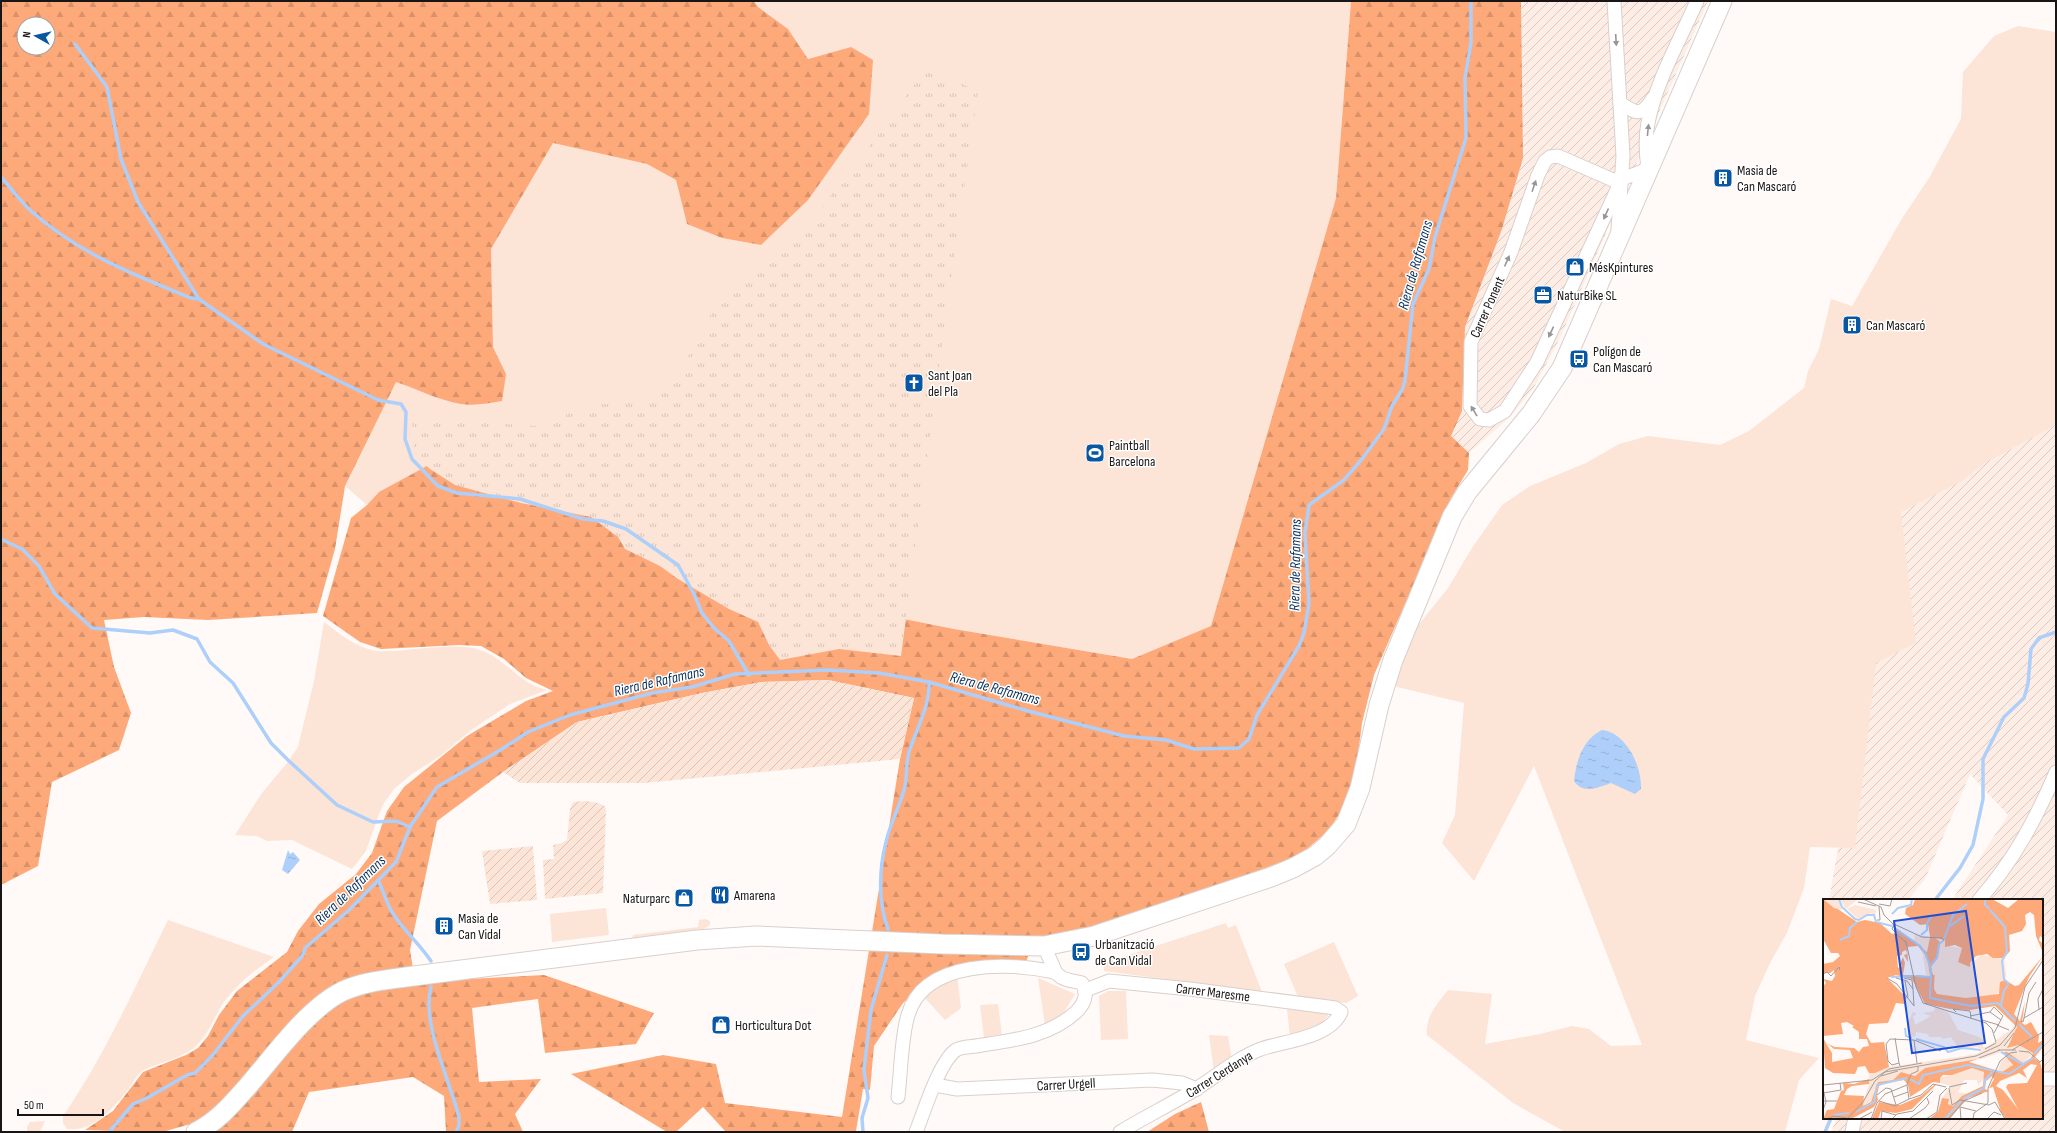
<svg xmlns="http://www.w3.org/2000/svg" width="2057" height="1133" font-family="'Sofia Sans Condensed',sans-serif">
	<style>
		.industrial { fill: url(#industrial-furrows) }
		.grass { fill: #fce4d7 }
		.forest { fill: url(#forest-firs); fill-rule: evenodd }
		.park { fill: url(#park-tufts) }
		.garden { fill: url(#garden-furrows) }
		.water { fill: url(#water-ripples) }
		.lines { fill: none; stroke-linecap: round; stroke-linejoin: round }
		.stream { stroke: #adcffa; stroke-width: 3.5 }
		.street-casing { stroke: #d8d0cc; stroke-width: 15 }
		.secondary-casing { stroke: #d8d0cc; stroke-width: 21 }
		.street { stroke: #fff; stroke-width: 13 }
		.secondary { stroke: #fff; stroke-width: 19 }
		.oneway { fill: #979695 }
		.labels { text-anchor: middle; stroke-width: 3; stroke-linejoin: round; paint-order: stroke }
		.poi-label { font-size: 14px; fill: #181514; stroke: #fff; text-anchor: start }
		.street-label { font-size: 14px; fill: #181514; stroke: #fff }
		.water-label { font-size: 15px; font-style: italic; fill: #0b325e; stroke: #fff }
		.inset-river { fill: none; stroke: #adcffa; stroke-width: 2 }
		.inset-road { fill: none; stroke: #a39e9c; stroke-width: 1 }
		.view { fill: #1d4ed8; fill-opacity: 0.15; stroke: #1d4ed8; stroke-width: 2 }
		.inset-edge { fill: none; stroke: #181514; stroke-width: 2 }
	</style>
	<defs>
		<pattern id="industrial-furrows" width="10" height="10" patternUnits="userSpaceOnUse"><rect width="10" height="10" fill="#fdede4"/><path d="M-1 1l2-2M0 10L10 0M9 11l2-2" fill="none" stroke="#d8cac3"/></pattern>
		<pattern id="forest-firs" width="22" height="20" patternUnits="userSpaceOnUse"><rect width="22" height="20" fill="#fda979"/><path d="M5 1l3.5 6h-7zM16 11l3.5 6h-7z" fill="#d89168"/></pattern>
		<pattern id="park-tufts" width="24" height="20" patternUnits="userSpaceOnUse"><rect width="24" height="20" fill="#fce4d7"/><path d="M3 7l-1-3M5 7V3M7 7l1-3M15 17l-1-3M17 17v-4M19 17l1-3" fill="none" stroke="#d7c3b8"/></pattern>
		<pattern id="garden-furrows" width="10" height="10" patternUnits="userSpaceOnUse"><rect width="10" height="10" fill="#fce4d7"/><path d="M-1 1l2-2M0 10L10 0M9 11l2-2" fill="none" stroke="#d7c3b8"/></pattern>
		<pattern id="water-ripples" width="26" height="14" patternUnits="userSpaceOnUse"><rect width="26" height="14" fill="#adcffa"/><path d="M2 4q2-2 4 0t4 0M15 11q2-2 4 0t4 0" fill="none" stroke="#94b1d5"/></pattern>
	</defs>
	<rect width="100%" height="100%" fill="#fffaf7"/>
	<g class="industrial">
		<polygon points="1521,1 1708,1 1559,340 1533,389 1509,418 1469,453 1451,436 1463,409 1464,329 1502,229 1523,158"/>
		<polygon points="2056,424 2056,1132 1831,1132 1837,1118 2042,1118 2042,900 1952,900 2008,815 1970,774 1925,879 1908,900 1829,900 1873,653 1895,501"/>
	</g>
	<g class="grass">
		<polygon points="754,1 1351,1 1336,198 1211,626 1132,659 954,629 824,603 379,492 367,505 345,486 396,381 429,395 506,374 493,347 491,249 553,143 647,164 676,180 687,224 722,238 761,245 851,47 808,59 788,29 758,7"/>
		<path d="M2018,26L2056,32V425L1983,464L1962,481L1901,512L1916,643L1876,663L1855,848L1810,847L1804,888L1787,933L1771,961L1755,996L1746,1040L1819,1058L1799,1080L1785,1132H1565L1513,1103L1427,1035C1425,1017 1437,1004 1448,990L1492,994L1485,1044L1540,1034L1572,1026L1589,1029L1611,1046L1642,1045L1534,766L1474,881L1442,843L1455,815L1464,703L1393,686L1412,633L1448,588L1472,548L1502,505L1530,486L1586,463L1619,444L1648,436L1720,445L1749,431L1804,388L1808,371L1819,349L1831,299L1852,306L1901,220L1929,178L1961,119L1963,72L1994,36Z"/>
		<path d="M324,622C340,634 355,647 376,651C405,653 455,641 480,650C506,658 518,684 547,690L510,704L470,731L440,756L412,774L394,789L384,803L379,814L366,851L352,869L292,840L267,841L257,836L235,835L262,793L287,763L298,747L314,681Z"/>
		<polygon points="606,908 609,935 552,942 550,914"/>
		<polygon points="705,919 710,921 710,925 704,929 632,939 633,935 698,927 699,920"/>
		<path d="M168,920L274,957C255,970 238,983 224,1002C215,1015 210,1031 199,1043C184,1059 161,1061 142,1071C137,1074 133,1083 129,1088C116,1106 92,1133 67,1129L63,1123V1116C105,1055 135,987 168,920Z"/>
		<polygon points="1226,923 1228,928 1236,925 1262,992 1104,971 1104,963"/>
		<polygon points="1334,942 1358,996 1346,1003 1298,997 1284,964"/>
		<polygon points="957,975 961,1008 945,1020 924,997 930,991"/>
		<polygon points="1038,978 1075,994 1061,1017 1045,1025"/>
		<polygon points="1108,991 1126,991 1128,1039 1101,1040 1099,996"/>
		<polygon points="998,1004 1002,1035 984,1038 980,1005"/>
		<polygon points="1294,1008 1328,1014 1328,1016 1319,1026 1290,1037 1287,1009 1294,1010"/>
		<polygon points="1209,1035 1228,1036 1232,1059 1214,1071"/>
		<polygon points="45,1121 40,1132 27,1132 27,1127 30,1122"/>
	</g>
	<g class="forest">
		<path d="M1,1H754L758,7L788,29L808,59L851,47L873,60L869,114L808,200L761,245L722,238L687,224L676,180L647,164L553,143L491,249L493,347L506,374L502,401C489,403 475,406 461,404C438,400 417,389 396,382L345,486L335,549L317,613L208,620L144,617L104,620L114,667L131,713L119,750L52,782L38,866L1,885ZM24,24H48V48H24Z"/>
		<polygon points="1351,1 1521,1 1523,158 1502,229 1465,327 1462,411 1451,436 1469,453 1468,470 1451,498 1374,675 1362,723 1357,763 1346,803 1329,830 1300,855 1136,916 1031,946 1026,963 931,978 903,1003 874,1046 870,1090 863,1089 856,1131 858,1132 726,1132 703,1107 676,1132 667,1132 571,1074 663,1055 716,1064 725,1103 842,1117 900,759 914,698 828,680 762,682 702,693 577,722 503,772 437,821 410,950 415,982 544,975 654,1013 636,1044 545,1053 538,999 472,1008 479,1082 541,1079 515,1114 523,1132 446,1132 444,1096 413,1077 309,1092 292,1132 193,1132 194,1123 166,1131 149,1132 85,1130 113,1111 143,1072 186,1055 198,1048 208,1036 219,1015 237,991 287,952 298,931 319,904 356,874 372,853 387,811 404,787 467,736 526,701 553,691 526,678 504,659 481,646 459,645 381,649 360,642 323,616 351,518 367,505 379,492 438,460 824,603 954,629 1132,659 1211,626 1336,198"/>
		<polygon points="1201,1102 1209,1132 1147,1132 1175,1114"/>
	</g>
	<polygon class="park" points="926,68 978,91 943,338 901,656 839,649 780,660 769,645 758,622 729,609 678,579 660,566 625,549 618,537 591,517 521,503 455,485 430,469 421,461 414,448 412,417 535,426 552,421 586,406 618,402 645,402 660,391 696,346 718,299 792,243 813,222 845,174 872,143"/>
	<g class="garden">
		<polygon points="828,680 914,698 900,759 644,783 520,783 503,772 577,722 702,693 762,682"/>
		<polygon points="586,801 598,803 605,806 606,812 603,893 545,899 543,860 554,859 553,845 562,843 567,840 570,809 573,802"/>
		<polygon points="533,846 537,900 490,904 482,851"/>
	</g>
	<g class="water">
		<path d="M1602,730C1627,733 1642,767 1641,789L1635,794L1611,783C1599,787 1583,795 1574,781C1576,761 1583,739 1602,730Z"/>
		<polygon points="288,850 290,854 293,852 300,860 288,874 282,870"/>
	</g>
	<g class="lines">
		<g class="stream">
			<polyline points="75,44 107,87 121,159 138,202 199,299"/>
			<path d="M1,177C11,188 20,201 31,211C78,253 134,275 191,298L199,299L263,344L378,400L401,404L406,412L405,439L412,459L438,486L457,493L520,499L583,519L603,521L626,529L678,565L694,594L702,613L714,628L729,641L749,675"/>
			<polyline points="1,539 22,549 39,566 55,594 92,628 150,633 173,630 197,639 210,662 233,683 271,743 289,761 337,805 373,822 396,821 410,827"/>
			<path d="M378,880C383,890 386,902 392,912C403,930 419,943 431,961"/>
			<polyline points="1935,900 1960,868 1973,845 1983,799 1983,759 2004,717 2024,698 2028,684 2031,649 2039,638 2056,632"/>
			<path d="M888,929C878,903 879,869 886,842C890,824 899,808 904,790C908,776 905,762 910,749C917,728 930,705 929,682"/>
			<path d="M431,987C421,1022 450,1081 459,1117V1126L456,1132"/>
			<polyline points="109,1132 133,1104 147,1098 187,1075 195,1073 212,1056 243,1016 280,981 303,955 305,948 348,911 396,862 410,827 437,787 502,749 528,732 570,715 652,693 692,687 735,674 828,670 879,673 929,682 1028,711 1124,736 1166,740 1194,749 1239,748 1249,739 1257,715 1299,646 1304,633 1309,604 1305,533 1309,505 1344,480 1362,459 1384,429 1392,406 1402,390 1405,381 1413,304 1429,269 1435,237 1466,138 1465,78 1471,43 1471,1"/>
			<polyline points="863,1132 862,1118 868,1098 864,1070 871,1010 887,955"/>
			<polyline points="1825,1132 1831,1118"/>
		</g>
		<g class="street-casing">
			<g id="street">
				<polyline points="1614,1 1623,156 1618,229"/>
				<path d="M1620,103C1637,114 1641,117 1653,98"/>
				<path d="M1622,179L1537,362L1505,411L1489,420L1480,419L1470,406L1471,342L1511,252L1538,175L1545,161L1550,157L1558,156L1613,180L1622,179L1648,169C1646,154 1645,138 1648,123C1656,81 1680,40 1697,1"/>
				<path d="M1979,900C2014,860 2035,821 2056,772"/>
				<polyline points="1044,946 1056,973"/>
				<path d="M1086,990L1109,981L1190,989L1328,1007L1335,1008L1341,1012C1330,1038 1284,1041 1261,1049C1237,1058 1218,1075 1196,1089C1171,1104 1145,1117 1120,1132"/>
				<polyline points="2042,1079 2056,1079"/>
				<polyline points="935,1085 957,1089 1152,1080 1182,1083 1197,1089"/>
				<path d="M898,1097C901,1072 901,1038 908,1015C924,959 1010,962 1054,972C1057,973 1058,975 1061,977C1067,981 1075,981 1082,983C1088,995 1085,1003 1076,1012C1050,1036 1015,1040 982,1045C975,1047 961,1046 956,1050C939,1062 924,1112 916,1132"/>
				<polyline points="1852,1132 1855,1118"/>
			</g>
		</g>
		<g class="secondary-casing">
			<path id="secondary" d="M196,1132C217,1122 233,1103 248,1086C274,1056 308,1008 343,991C363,982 385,980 406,977L697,940L756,936L942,944L1044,946L1094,936L1271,877L1293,868L1315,856L1327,846L1346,824L1360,788L1379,705L1393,660L1452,517L1467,492L1531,414L1562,368L1722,1"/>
		</g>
		<use href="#street" class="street"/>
		<use href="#secondary" class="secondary"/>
	</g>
	<defs><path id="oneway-solid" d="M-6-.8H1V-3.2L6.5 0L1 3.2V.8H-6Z"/></defs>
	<g class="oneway">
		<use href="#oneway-solid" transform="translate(1616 40) rotate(87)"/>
		<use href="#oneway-solid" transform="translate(1648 130) rotate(-84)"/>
		<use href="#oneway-solid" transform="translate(1534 186) rotate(-71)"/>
		<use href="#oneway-solid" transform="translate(1606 214) rotate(114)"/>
		<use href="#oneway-solid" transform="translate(1507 261) rotate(-66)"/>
		<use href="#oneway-solid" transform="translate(1551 332) rotate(115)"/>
		<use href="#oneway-solid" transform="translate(1474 411) rotate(-121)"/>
	</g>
	<defs>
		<g id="building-square" transform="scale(1)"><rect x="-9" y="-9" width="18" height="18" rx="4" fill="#0757a5" stroke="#fff"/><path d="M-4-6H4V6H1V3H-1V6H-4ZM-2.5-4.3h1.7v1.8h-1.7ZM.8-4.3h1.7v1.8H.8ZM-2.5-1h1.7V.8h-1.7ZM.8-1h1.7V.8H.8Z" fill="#fff"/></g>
		<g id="shop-square" transform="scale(1)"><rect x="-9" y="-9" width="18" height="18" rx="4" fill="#0757a5" stroke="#fff"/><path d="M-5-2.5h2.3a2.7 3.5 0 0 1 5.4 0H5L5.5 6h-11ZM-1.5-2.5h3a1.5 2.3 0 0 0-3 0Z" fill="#fff"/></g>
		<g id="office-square" transform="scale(1)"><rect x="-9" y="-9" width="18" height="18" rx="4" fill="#0757a5" stroke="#fff"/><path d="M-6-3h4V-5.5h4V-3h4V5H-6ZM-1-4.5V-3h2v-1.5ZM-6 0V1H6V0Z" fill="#fff"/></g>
		<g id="bus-square" transform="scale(1)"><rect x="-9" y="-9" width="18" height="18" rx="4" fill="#0757a5" stroke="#fff"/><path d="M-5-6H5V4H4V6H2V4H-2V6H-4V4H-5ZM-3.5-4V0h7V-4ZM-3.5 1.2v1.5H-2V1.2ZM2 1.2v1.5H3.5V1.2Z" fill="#fff"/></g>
		<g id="church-square" transform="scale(1)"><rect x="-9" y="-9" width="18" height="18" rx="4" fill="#0757a5" stroke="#fff"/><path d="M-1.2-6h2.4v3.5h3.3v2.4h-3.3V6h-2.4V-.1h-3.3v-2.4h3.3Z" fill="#fff"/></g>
		<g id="stadium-square" transform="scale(1)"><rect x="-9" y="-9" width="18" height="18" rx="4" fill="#0757a5" stroke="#fff"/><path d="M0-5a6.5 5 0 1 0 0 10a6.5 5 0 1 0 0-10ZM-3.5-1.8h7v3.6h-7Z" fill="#fff"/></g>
		<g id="restaurant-square" transform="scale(1)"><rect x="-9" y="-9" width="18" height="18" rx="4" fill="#0757a5" stroke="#fff"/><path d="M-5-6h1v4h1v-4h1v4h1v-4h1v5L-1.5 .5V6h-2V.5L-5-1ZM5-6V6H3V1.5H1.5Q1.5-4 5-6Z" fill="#fff"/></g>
	</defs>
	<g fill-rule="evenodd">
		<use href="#building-square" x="1723" y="178"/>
		<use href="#shop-square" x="1575" y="267"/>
		<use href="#office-square" x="1543" y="295"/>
		<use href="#building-square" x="1852" y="325"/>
		<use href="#bus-square" x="1579" y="359"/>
		<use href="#church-square" x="914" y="383"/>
		<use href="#stadium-square" x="1095" y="453"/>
		<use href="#restaurant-square" x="720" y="895"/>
		<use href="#shop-square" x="684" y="898"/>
		<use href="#building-square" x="444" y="926"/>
		<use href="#bus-square" x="1081" y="952"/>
		<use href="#shop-square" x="721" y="1025"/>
	</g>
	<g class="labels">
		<g class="poi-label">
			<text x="1737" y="175">Masia de<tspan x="1737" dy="16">Can Mascaró</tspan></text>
			<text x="1589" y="272">MésKpintures</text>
			<text x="1557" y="300">NaturBike SL</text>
			<text x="1866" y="330">Can Mascaró</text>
			<text x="1593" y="356">Polígon de<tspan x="1593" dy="16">Can Mascaró</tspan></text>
			<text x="928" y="380">Sant Joan<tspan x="928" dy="16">del Pla</tspan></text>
			<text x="1109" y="450">Paintball<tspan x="1109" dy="16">Barcelona</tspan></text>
			<text x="734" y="900">Amarena</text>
			<text x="670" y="903" text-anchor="end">Naturparc</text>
			<text x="458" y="923">Masia de<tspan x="458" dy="16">Can Vidal</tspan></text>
			<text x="1095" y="949">Urbanització<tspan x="1095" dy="16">de Can Vidal</tspan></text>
			<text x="735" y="1030">Horticultura Dot</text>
		</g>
		<g class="street-label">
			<text transform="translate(1487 307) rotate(-66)" y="5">Carrer Ponent</text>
			<text transform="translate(1213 992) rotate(7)" y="5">Carrer Maresme</text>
			<text transform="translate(1219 1074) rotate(-32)" y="5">Carrer Cerdanya</text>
			<text transform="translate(1066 1084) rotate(-3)" y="5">Carrer Urgell</text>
		</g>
		<g class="water-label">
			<text transform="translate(1415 265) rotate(-74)" y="5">Riera de Rafamans</text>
			<text transform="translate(1295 565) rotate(-89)" y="5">Riera de Rafamans</text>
			<text transform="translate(659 681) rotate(-13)" y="5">Riera de Rafamans</text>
			<text transform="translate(995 688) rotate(15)" y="5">Riera de Rafamans</text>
			<text transform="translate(350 890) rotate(-44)" y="5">Riera de Rafamans</text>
		</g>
	</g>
	<g transform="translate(1823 899)">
		<rect width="220" height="220" fill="#fffaf7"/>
		<path d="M92,35L107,38L104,53L91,42ZM115,39L123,41L126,47L139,49L135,63L147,64L159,56L181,59L183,75L182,81L177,83L178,93L165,98L143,99L114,95L111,90ZM112,107L126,114L135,131L156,138L160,141V148H166L161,151L153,148L137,151L128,138L120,140L118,138H106L105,135L93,133L92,138L85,136L84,126L90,113L93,114V116L90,117L92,126L108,117L100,114L111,112ZM192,124L194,130L184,146L187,149L196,146L210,154L200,165L181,152L162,159L102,169L92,177L78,173L70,181L55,183L48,203L39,207L46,185V174H52L66,168L154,155L189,130ZM184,157L190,167L179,173L175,172L178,162ZM147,169L159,171L162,176L160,181L155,186L154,181H141L135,193L145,195L128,208L122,199H119L128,187L117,184V179Z" fill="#fce4d7"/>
		<path d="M0,0L34,23L42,21L57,24L69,35L73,34V29L104,53L107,38L105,25L97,26L82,15L83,9L90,6L92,0H169L185,9L196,0H220V39L217,37L216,41L220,45V54L213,37L211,16L207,13L202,16L203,25L199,32L186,36L187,52L181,59H170L164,55L153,57L147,64V68L135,63L139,49L132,46L122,48V41L113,39L118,44L112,70L111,90L114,95L143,99L176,95L177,83L182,81L192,87L196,86L220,57L206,78L191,115L197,122L202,102L199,124L202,126L208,123L216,137L215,144L220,141V148L211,159L217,163L220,174V220H183L178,213L170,188L166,189L171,180L169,177L163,182L162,190L166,192L145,199L126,220H106L115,213L119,199L126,200L125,205L130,207L139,197L160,187L161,173L149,169L129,176H120L117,179V184L110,183L87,198L85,186L81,181L62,184L56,187L54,196L55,201L51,208L28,220H0L4,211L11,210L18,192L21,191L20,184L31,185L46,180V185L29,187L24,190L21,196L41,197L40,207L48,203L55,183L70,181L78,173L92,177L102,169L155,160L146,163L179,173L190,166L179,153H184L200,164L208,159L210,154L196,146L184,149L194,128L172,107L147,111L127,110L102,105L89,80L73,76L64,79L84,99L81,101L82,105L73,104L65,124L46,125L43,135L48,144L61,143L66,168L52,174H46L42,167L35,168L32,175L10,174L2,169L0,139L9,154V163L30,159L27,151L11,150L5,145L12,148L31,149L36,153L40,148L46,147L44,140H36V133L29,128L31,127L24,123L18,124L20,135L0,137V87L3,84L0,80L9,82L12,77L11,71L7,74H0V65L10,63L17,57L15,54H8L0,40ZM95,47L102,56L107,77L80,76L82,64L80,58L77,65L79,67L75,69L74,57L79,56V53L83,51L84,55L81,56L85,63L84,48ZM208,165L214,166L204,184L185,185L183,188L195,210L180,191L173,187L177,182L196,174L204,179L200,171ZM111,186H113L89,210L73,214L58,212L55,220L49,219L56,203L77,206L98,197Z" fill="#fda979" fill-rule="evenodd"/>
		<path d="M120,42L124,57L147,72L146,75L110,76L108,68L116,55L117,44Z" fill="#fce4d7"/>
		<path d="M0,0H16L19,11L11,9ZM17,0H33L34,1L23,10ZM32,6L53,11L52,16L48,14L38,20L34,19L24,10ZM99,51L105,63L107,77L103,76Z" fill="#fce4d7"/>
		<path class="inset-river" d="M16,0L19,8L32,20L36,21L44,16H51L53,23L69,27M162,0V6L167,10M167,11L182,28L184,53L179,62L181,80L186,85M69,15L75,9L88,6L89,0M127,27L141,17M73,30L97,47L103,55L108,71L107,99L148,107L175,104L192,122M98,36L104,31V24L109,16M121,40L130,16L144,5M17,41L26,37L27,29L34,23M108,66L114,59L116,45L120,42M93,77L107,78M68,78L90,77M178,106L181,92L185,86M196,125L209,138M82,129L83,137L89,139M93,140L121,148L125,153L139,149L158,151M178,153L200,165M211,155L220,145M87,180L96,185L100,176L145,166L186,175L210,159M140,200L161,189L162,181L169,173M33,213L51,203L54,186L84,179M10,216L26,214M122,220L138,202"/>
		<path class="inset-road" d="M40,0L58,8L61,16L70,25L73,35L83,43L93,88L100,104L163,124L169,130L173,143M35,3L53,7M56,5L67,7L69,0M54,21H57L56,7M72,33L69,30L71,25L99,38L119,39L121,42M0,75L4,73L8,77L16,68L17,71M64,79L74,85L91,107M73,79L84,82L90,90L89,81L81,79M82,82L85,98M90,90L91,107M216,111L215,100L220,90M133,113L130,110L147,112L148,119M167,113L171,108L180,117L171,134M147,117L167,113L178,121M201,119L206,94L213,83M159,121L176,126M198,122L200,123L201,119L220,108M174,126L186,131M72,139L76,164M91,141L94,164M204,142L220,133M181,147L191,134M162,150L173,144M175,151H193M189,151L206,141M196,152L206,153L217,163L220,160M156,159L177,151M77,167L76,164L69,166L65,162L63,145L67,140L91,141L118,152M95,167V172L88,175L84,186L86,200L98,196L110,185L123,188M58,177L75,172M0,186L49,181L66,170L99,164M126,188L144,184M0,189L3,203L0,211M126,189L129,206L137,201L166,206L172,203L182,220M0,194L18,191L17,184M54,196L63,189L68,190L73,206M71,198L85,193M0,202H14M56,202L72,207L86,200M137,208L153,212M137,208L138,220M3,220L11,217L24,219M24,220L40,203L52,182L62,173L153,157L177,146L192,129L202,88L220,61M36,220L49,213M48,220L54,204L62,195L84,186M58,220L59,212L73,216M69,220L74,215L90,212L110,192M86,220L102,209L106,204L104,199M103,220L114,213L117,196L124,189M126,220L141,202L159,194M150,220L151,214L165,204V189L177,162L187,154L194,153M164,220L171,213L178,216"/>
		<path class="view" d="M143,12L162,144L89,154L71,22Z"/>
		<rect width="220" height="220" class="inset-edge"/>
	</g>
	<rect width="2057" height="1133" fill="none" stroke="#181514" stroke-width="4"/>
	<g transform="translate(36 36) rotate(278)"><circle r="19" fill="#ffffff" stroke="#a3a1a1"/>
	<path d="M0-3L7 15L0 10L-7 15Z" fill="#0757a5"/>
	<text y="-6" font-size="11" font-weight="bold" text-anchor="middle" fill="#181514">N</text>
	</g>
	<path d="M18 1109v6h85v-6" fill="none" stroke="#181514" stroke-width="2"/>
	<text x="24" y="1109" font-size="12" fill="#181514" stroke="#ffffff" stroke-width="3" paint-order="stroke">50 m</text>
</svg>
